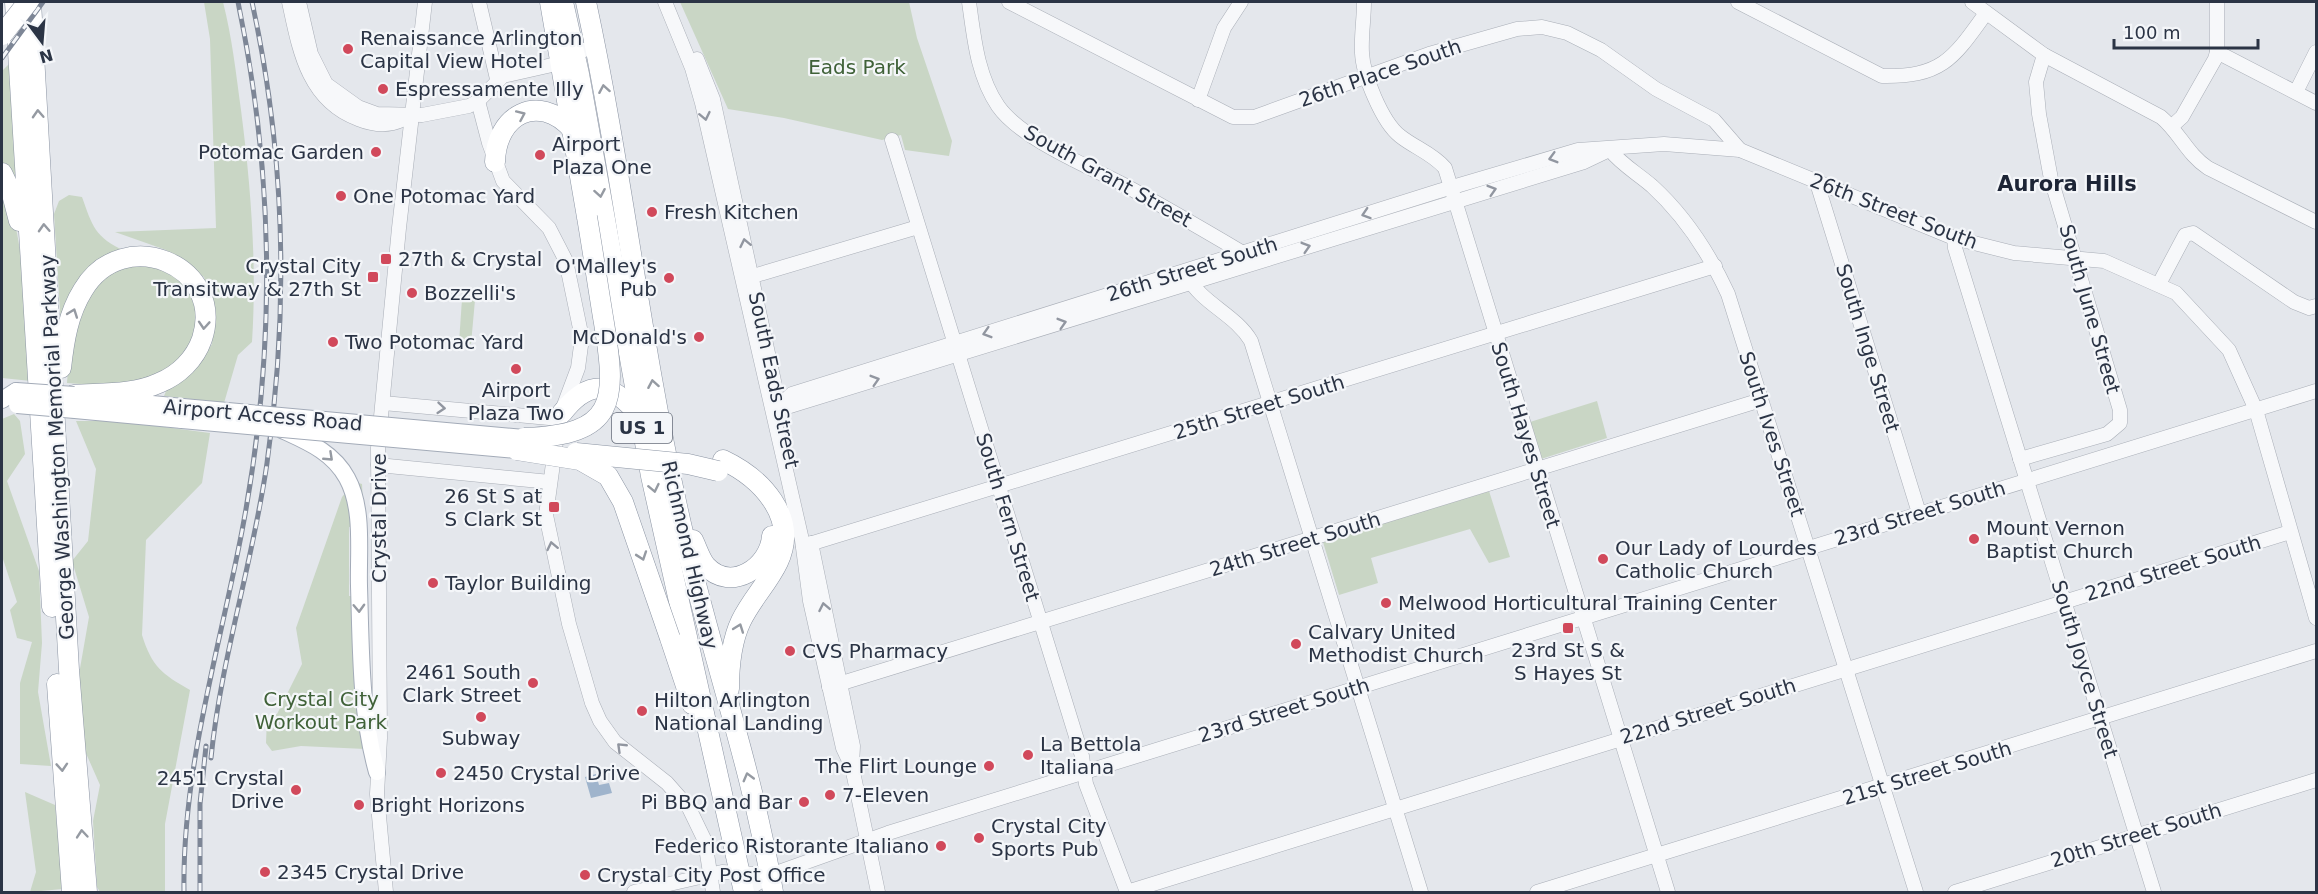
<svg xmlns="http://www.w3.org/2000/svg" width="2318" height="894" font-family="'DejaVu Sans',sans-serif">
	<style>
		.green { fill: #c9d6c5 }
		.water { fill: #9fb4cc }
		.lines { fill: none; stroke-linecap: round; stroke-linejoin: round }
		.minor-casing { stroke: #a9aeb7; stroke-width: 15 }
		.major-casing { stroke: #a3abb8; stroke-width: 18 }
		.highway-casing { stroke: #8b94a3; stroke-width: 21 }
		.minor { stroke: #f7f8fa; stroke-width: 14 }
		.major { stroke: #fff; stroke-width: 16 }
		.highway { stroke: #fff; stroke-width: 20 }
		.rail-casing { stroke: #7d8696; stroke-width: 5 }
		.rail { stroke: #f4f6f9; stroke-width: 3; stroke-dasharray: 9; stroke-linecap: butt }
		.major-bridge-casing { stroke: #a3abb8; stroke-width: 18; stroke-linecap: butt }
		.highway-bridge-casing { stroke: #8b94a3; stroke-width: 21; stroke-linecap: butt }
		.major-bridge { stroke: #fff; stroke-width: 16 }
		.highway-bridge { stroke: #fff; stroke-width: 20 }
		.oneway { stroke: #959aa2 }
		.oneway2 { stroke: #9196a0 }
		.poi-dot { fill: #d1495b; stroke: #f4f6f9; stroke-width: 2 }
		.labels { text-anchor: middle; stroke-width: 4.5; stroke-linejoin: round; paint-order: stroke }
		.shield { fill: #f4f6f9; stroke: #676e7b; stroke-width: 1.5 }
		.shield-label { font-size: 18px; font-weight: bold; fill: #2b3445 }
		.poi-label { font-size: 20px; fill: #2b3445; stroke: #f4f6f9; text-anchor: start }
		.park-label { font-size: 20px; fill: #3f6138; stroke: #f4f6f9 }
		.street-label { font-size: 20px; fill: #2b3445; stroke: #f4f6f9 }
		.neighbourhood-label { font-size: 21px; font-weight: bold; fill: #1d2536; stroke: #f4f6f9 }
	</style>
	<rect width="100%" height="100%" fill="#e4e7ec"/>
	<g class="green">
		<path d="M204,2H223C232,37 236,73 241,110C251,187 257,265 252,342L238,355L224,403L164,396L167,389L195,370L212,344L214,310L204,277L166,250L115,232L216,228L210,39Z"/>
		<polygon points="680,2 909,2 917,38 952,141 949,156 905,150 901,135 882,140 784,118 728,109"/>
		<polygon points="11,62 23,219 2,167 2,71"/>
		<path d="M2,188C25,222 27,336 31,381L2,378Z"/>
		<path d="M69,195L82,197C92,225 95,238 125,251L61,326L54,214L59,201Z"/>
		<polygon points="132,260 160,264 186,280 200,306 198,335 186,358 138,384 106,386 67,383 70,341 97,278"/>
		<polygon points="462,299 475,300 471,344 459,343"/>
		<polygon points="1597,401 1607,438 1541,459 1530,422"/>
		<polygon points="14,414 20,421 25,454 7,481 39,571 42,643 38,692 51,766 20,764 20,683 32,642 17,638 10,610 17,602 2,556 2,419"/>
		<path d="M76,421H119L210,433L202,483L146,540L142,635C152,667 162,674 190,690L165,824V892H100L97,887L93,821L100,785L81,742L79,674L89,617L72,561L88,541L96,469Z"/>
		<polygon points="355,482 362,484 364,526 349,527 349,596 352,596 352,651 365,749 301,746 272,751 266,743 267,718 277,714 302,664 296,628 342,497"/>
		<polygon points="1489,491 1510,557 1489,563 1470,529 1371,558 1378,583 1339,595 1323,542"/>
		<polygon points="25,792 55,805 63,889 30,892 36,872"/>
	</g>
	<polygon class="water" points="596,774 599,785 609,783 612,793 591,798 585,777"/>
	<g class="lines">
		<g class="minor-casing">
			<g id="minor">
				<path d="M289,2C299,48 307,100 358,119C373,125 387,127 402,120"/>
				<polyline points="299,2 311,54 326,84 358,107 377,114 422,115 469,106 478,101 503,76 552,65 595,45"/>
				<polyline points="479,2 497,79"/>
				<polyline points="665,2 692,68 702,103 802,540 810,601 843,748 852,767 878,892"/>
				<path d="M969,2C974,37 977,75 998,106C1021,139 1088,166 1124,185C1165,207 1204,230 1243,253L1246,258"/>
				<polyline points="1009,2 1233,117 1254,117 1268,112 1429,54 1517,29 1542,27 1567,33 1601,50 1656,89 1714,120 1740,150"/>
				<path d="M1364,2C1364,19 1361,36 1362,53C1363,75 1382,122 1400,136C1415,148 1432,153 1445,168L1668,892"/>
				<path d="M1738,2L1882,76C1942,77 1953,59 1986,13"/>
				<path d="M1972,2L2044,55L2161,117C2180,133 2187,154 2208,168L2316,222"/>
				<polyline points="2217,52 2316,103"/>
				<polyline points="697,59 713,99 774,381"/>
				<polyline points="2296,92 2316,52"/>
				<polyline points="1198,100 1224,28 1241,2"/>
				<polyline points="478,101 489,143 503,181 549,228 566,261 582,338 578,368 563,408"/>
				<polyline points="2172,126 2182,117 2215,59 2217,52 2217,2"/>
				<polyline points="892,140 1082,756 1086,784 1127,892 2290,532"/>
				<path d="M1610,150C1622,165 1637,173 1652,186C1686,217 1709,253 1728,294L1916,892"/>
				<polyline points="1817,183 1919,513"/>
				<polyline points="1954,238 1955,248 2154,892"/>
				<path d="M1187,276C1202,304 1235,314 1251,341L1421,892"/>
				<polyline points="743,279 918,227"/>
				<polyline points="2159,284 2185,235 2193,233 2294,302 2309,308 2316,306"/>
				<polyline points="383,403 560,419"/>
				<polyline points="779,406 792,394 1439,191 1578,150 1664,144 1740,150 1954,238 2014,253 2104,261 2176,293 2229,350 2256,410 2316,618"/>
				<polyline points="776,407 790,406 1584,162 1605,152"/>
				<polyline points="558,427 546,515 569,624 592,703 600,721 615,742 667,783 689,808 705,841 713,892"/>
				<polyline points="2020,459 2107,434 2120,423 2120,410 2051,179 2039,114 2036,82 2044,55"/>
				<polyline points="378,465 550,482"/>
				<polyline points="811,543 853,746 852,765"/>
				<polyline points="803,546 1715,266"/>
				<polyline points="829,687 1761,400"/>
				<polyline points="386,892 377,794 380,738 378,448 399,228 425,2"/>
				<polyline points="634,892 722,872 770,875"/>
				<polyline points="744,892 770,875 888,833 2316,391"/>
				<polyline points="1537,892 2316,651"/>
				<polyline points="1955,892 2316,780"/>
			</g>
		</g>
		<g class="major-casing">
			<g id="major">
				<polyline points="100,399 183,407"/>
				<polyline points="2,400 16,391"/>
				<polyline points="75,410 182,420"/>
				<path d="M282,430C308,442 333,452 347,478C364,509 358,552 359,586C361,649 360,711 377,772"/>
			</g>
		</g>
		<g class="highway-casing">
			<g id="highway">
				<polyline points="15,2 52,607"/>
				<polyline points="31,2 69,670 87,892"/>
				<polyline points="550,2 587,217"/>
				<polyline points="563,2 579,74 651,476 744,892"/>
				<path d="M586,2C622,169 640,339 677,506C705,636 751,761 773,892"/>
				<path d="M495,162C496,115 538,92 572,129"/>
				<polyline points="2,173 12,194 19,221"/>
				<path d="M61,368C64,341 68,314 83,290C123,223 226,265 202,339C195,359 179,375 159,383C133,395 102,393 74,395"/>
				<path d="M562,413C590,377 612,383 639,415"/>
				<path d="M723,460C761,478 799,517 778,562C768,583 751,600 741,621C731,642 729,666 729,689"/>
				<path d="M693,540C697,548 700,559 706,566C731,593 770,567 772,536"/>
				<polyline points="670,638 692,704"/>
				<polyline points="57,684 72,892"/>
			</g>
		</g>
		<use href="#minor" class="minor"/>
		<use href="#major" class="major"/>
		<use href="#highway" class="highway"/>
		<g class="rail-casing">
			<g id="rail">
				<polyline points="2,58 43,2"/>
				<path d="M211,758C221,658 253,562 267,463C289,309 285,153 252,2"/>
				<path d="M184,892C182,770 219,651 242,531C276,352 275,180 238,2"/>
				<polyline points="200,892 200,804 206,746"/>
			</g>
		</g>
		<use href="#rail" class="rail"/>
		<g class="major-bridge-casing">
			<g id="major-bridge">
				<polyline points="16,391 74,395"/>
				<polyline points="17,405 75,410"/>
				<polyline points="183,407 524,438"/>
				<polyline points="182,420 517,450"/>
			</g>
		</g>
		<g class="highway-bridge-casing">
			<g id="highway-bridge">
				<polyline points="2,35 28,2"/>
				<path d="M524,438C616,435 617,402 604,323C598,287 593,252 587,217"/>
				<polyline points="517,450 580,460 608,476 623,502 670,638"/>
				<polyline points="576,453 688,464 718,471"/>
			</g>
		</g>
		<use href="#major-bridge" class="major-bridge"/>
		<use href="#highway-bridge" class="highway-bridge"/>
	</g>
	<defs><path id="oneway-chevron" d="M-2-3.5L2.5 0L-2 3.5" fill="none" stroke-width="1.6" stroke-linecap="round" stroke-linejoin="round" transform="scale(1.5)"/></defs>
	<g class="oneway">
		<use href="#oneway-chevron" transform="translate(604 89) rotate(-100)"/>
		<use href="#oneway-chevron" transform="translate(38 114) rotate(-93)"/>
		<use href="#oneway-chevron" transform="translate(521 115) rotate(-24)"/>
		<use href="#oneway-chevron" transform="translate(600 193) rotate(80)"/>
		<use href="#oneway-chevron" transform="translate(44 228) rotate(-93)"/>
		<use href="#oneway-chevron" transform="translate(73 313) rotate(-70)"/>
		<use href="#oneway-chevron" transform="translate(204 325) rotate(94)"/>
		<use href="#oneway-chevron" transform="translate(653 384) rotate(-100)"/>
		<use href="#oneway-chevron" transform="translate(329 457) rotate(43)"/>
		<use href="#oneway-chevron" transform="translate(654 488) rotate(78)"/>
		<use href="#oneway-chevron" transform="translate(642 556) rotate(71)"/>
		<use href="#oneway-chevron" transform="translate(359 608) rotate(88)"/>
		<use href="#oneway-chevron" transform="translate(739 628) rotate(-70)"/>
		<use href="#oneway-chevron" transform="translate(62 767) rotate(86)"/>
		<use href="#oneway-chevron" transform="translate(748 777) rotate(-105)"/>
		<use href="#oneway-chevron" transform="translate(82 834) rotate(-95)"/>
	</g>
	<g class="oneway2">
		<use href="#oneway-chevron" transform="translate(705 116) rotate(78)"/>
		<use href="#oneway-chevron" transform="translate(1553 158) rotate(164)"/>
		<use href="#oneway-chevron" transform="translate(1492 190) rotate(-17)"/>
		<use href="#oneway-chevron" transform="translate(1366 214) rotate(162)"/>
		<use href="#oneway-chevron" transform="translate(745 243) rotate(-102)"/>
		<use href="#oneway-chevron" transform="translate(1306 247) rotate(-17)"/>
		<use href="#oneway-chevron" transform="translate(1062 323) rotate(-17)"/>
		<use href="#oneway-chevron" transform="translate(987 333) rotate(163)"/>
		<use href="#oneway-chevron" transform="translate(875 380) rotate(-17)"/>
		<use href="#oneway-chevron" transform="translate(441 408) rotate(5)"/>
		<use href="#oneway-chevron" transform="translate(552 546) rotate(-102)"/>
		<use href="#oneway-chevron" transform="translate(824 607) rotate(-101)"/>
		<use href="#oneway-chevron" transform="translate(621 747) rotate(-136)"/>
	</g>
	<g class="poi-dot">
		<circle cx="348" cy="49" r="6"/>
		<circle cx="383" cy="89" r="6"/>
		<circle cx="376" cy="152" r="6"/>
		<circle cx="540" cy="155" r="6"/>
		<circle cx="341" cy="196" r="6"/>
		<circle cx="652" cy="212" r="6"/>
		<rect x="380" y="253" width="12" height="12" rx="3"/>
		<rect x="367" y="271" width="12" height="12" rx="3"/>
		<circle cx="669" cy="278" r="6"/>
		<circle cx="412" cy="293" r="6"/>
		<circle cx="699" cy="337" r="6"/>
		<circle cx="333" cy="342" r="6"/>
		<circle cx="516" cy="369" r="6"/>
		<rect x="548" y="501" width="12" height="12" rx="3"/>
		<circle cx="1974" cy="539" r="6"/>
		<circle cx="1603" cy="559" r="6"/>
		<circle cx="433" cy="583" r="6"/>
		<circle cx="1386" cy="603" r="6"/>
		<rect x="1562" y="622" width="12" height="12" rx="3"/>
		<circle cx="1296" cy="644" r="6"/>
		<circle cx="790" cy="651" r="6"/>
		<circle cx="533" cy="683" r="6"/>
		<circle cx="642" cy="711" r="6"/>
		<circle cx="481" cy="717" r="6"/>
		<circle cx="1028" cy="755" r="6"/>
		<circle cx="989" cy="766" r="6"/>
		<circle cx="441" cy="773" r="6"/>
		<circle cx="296" cy="790" r="6"/>
		<circle cx="830" cy="795" r="6"/>
		<circle cx="804" cy="802" r="6"/>
		<circle cx="359" cy="805" r="6"/>
		<circle cx="979" cy="838" r="6"/>
		<circle cx="941" cy="846" r="6"/>
		<circle cx="265" cy="872" r="6"/>
		<circle cx="585" cy="875" r="6"/>
	</g>
	<g class="labels">
		<rect class="shield" x="612" y="413" width="60" height="30" rx="4.5"/>
		<g class="shield-label">
			<text x="642" y="434">US 1</text>
		</g>
		<g class="poi-label">
			<text x="360" y="45">Renaissance Arlington<tspan x="360" dy="23">Capital View Hotel</tspan></text>
			<text x="395" y="96">Espressamente Illy</text>
			<text x="552" y="151">Airport<tspan x="552" dy="23">Plaza One</tspan></text>
			<text x="364" y="159" text-anchor="end">Potomac Garden</text>
			<text x="353" y="203">One Potomac Yard</text>
			<text x="664" y="219">Fresh Kitchen</text>
			<text x="398" y="266">27th &amp; Crystal</text>
			<text x="361" y="273" text-anchor="end">Crystal City<tspan x="361" dy="23">Transitway &amp; 27th St</tspan></text>
			<text x="657" y="273" text-anchor="end">O'Malley's<tspan x="657" dy="23">Pub</tspan></text>
			<text x="424" y="300">Bozzelli's</text>
			<text x="687" y="344" text-anchor="end">McDonald's</text>
			<text x="345" y="349">Two Potomac Yard</text>
			<text x="516" y="397" text-anchor="middle">Airport<tspan x="516" dy="23">Plaza Two</tspan></text>
			<text x="542" y="503" text-anchor="end">26 St S at<tspan x="542" dy="23">S Clark St</tspan></text>
			<text x="1986" y="535">Mount Vernon<tspan x="1986" dy="23">Baptist Church</tspan></text>
			<text x="1615" y="555">Our Lady of Lourdes<tspan x="1615" dy="23">Catholic Church</tspan></text>
			<text x="445" y="590">Taylor Building</text>
			<text x="1398" y="610">Melwood Horticultural Training Center</text>
			<text x="1308" y="639">Calvary United<tspan x="1308" dy="23">Methodist Church</tspan></text>
			<text x="1568" y="657" text-anchor="middle">23rd St S &amp;<tspan x="1568" dy="23">S Hayes St</tspan></text>
			<text x="802" y="658">CVS Pharmacy</text>
			<text x="521" y="679" text-anchor="end">2461 South<tspan x="521" dy="23">Clark Street</tspan></text>
			<text x="654" y="707">Hilton Arlington<tspan x="654" dy="23">National Landing</tspan></text>
			<text x="481" y="745" text-anchor="middle">Subway</text>
			<text x="1040" y="751">La Bettola<tspan x="1040" dy="23">Italiana</tspan></text>
			<text x="977" y="773" text-anchor="end">The Flirt Lounge</text>
			<text x="453" y="780">2450 Crystal Drive</text>
			<text x="284" y="785" text-anchor="end">2451 Crystal<tspan x="284" dy="23">Drive</tspan></text>
			<text x="842" y="802">7-Eleven</text>
			<text x="792" y="809" text-anchor="end">Pi BBQ and Bar</text>
			<text x="371" y="812">Bright Horizons</text>
			<text x="991" y="833">Crystal City<tspan x="991" dy="23">Sports Pub</tspan></text>
			<text x="929" y="853" text-anchor="end">Federico Ristorante Italiano</text>
			<text x="277" y="879">2345 Crystal Drive</text>
			<text x="597" y="882">Crystal City Post Office</text>
		</g>
		<g class="park-label">
			<text x="857" y="74">Eads Park</text>
			<text x="321" y="706">Crystal City<tspan x="321" dy="23">Workout Park</tspan></text>
		</g>
		<g class="street-label">
			<text transform="translate(1380 73) rotate(-19)" y="7">26th Place South</text>
			<text transform="translate(1108 176) rotate(29)" y="7">South Grant Street</text>
			<text transform="translate(1894 211) rotate(21)" y="7">26th Street South</text>
			<text transform="translate(1192 269) rotate(-17)" y="7">26th Street South</text>
			<text transform="translate(2090 309) rotate(74)" y="7">South June Street</text>
			<text transform="translate(1868 348) rotate(73)" y="7">South Inge Street</text>
			<text transform="translate(774 380) rotate(78)" y="7">South Eads Street</text>
			<text transform="translate(1259 407) rotate(-17)" y="7">25th Street South</text>
			<text transform="translate(263 415) rotate(5)" y="7">Airport Access Road</text>
			<text transform="translate(1772 434) rotate(72)" y="7">South Ives Street</text>
			<text transform="translate(1526 435) rotate(73)" y="7">South Hayes Street</text>
			<text transform="translate(57 447) rotate(-93)" y="7">George Washington Memorial Parkway</text>
			<text transform="translate(1920 513) rotate(-17)" y="7">23rd Street South</text>
			<text transform="translate(1008 517) rotate(73)" y="7">South Fern Street</text>
			<text transform="translate(379 518) rotate(-90)" y="7">Crystal Drive</text>
			<text transform="translate(1295 544) rotate(-17)" y="7">24th Street South</text>
			<text transform="translate(690 555) rotate(77)" y="7">Richmond Highway</text>
			<text transform="translate(2173 568) rotate(-17)" y="7">22nd Street South</text>
			<text transform="translate(2085 669) rotate(73)" y="7">South Joyce Street</text>
			<text transform="translate(1284 710) rotate(-17)" y="7">23rd Street South</text>
			<text transform="translate(1708 711) rotate(-17)" y="7">22nd Street South</text>
			<text transform="translate(1927 773) rotate(-17)" y="7">21st Street South</text>
			<text transform="translate(2136 835) rotate(-17)" y="7">20th Street South</text>
		</g>
		<g class="neighbourhood-label">
			<text x="2067" y="191">Aurora Hills</text>
		</g>
	</g>
	<rect width="2318" height="894" fill="none" stroke="#2b3445" stroke-width="6"/>
	<g transform="translate(42 42) rotate(164)" stroke="#f4f6f9" stroke-width="4.5" paint-order="stroke">
	<path d="M0-4.5L10 22L0 15L-10 22Z" fill="#2b3445"/>
	<text y="-9" font-size="16" font-weight="bold" text-anchor="middle" fill="#2b3445">N</text>
	</g>
	<path d="M2114 39v9h144v-9" fill="none" stroke="#2b3445" stroke-width="3"/>
	<text x="2123" y="39" font-size="18" fill="#2b3445" stroke="#f4f6f9" stroke-width="4.5" paint-order="stroke">100 m</text>
</svg>
